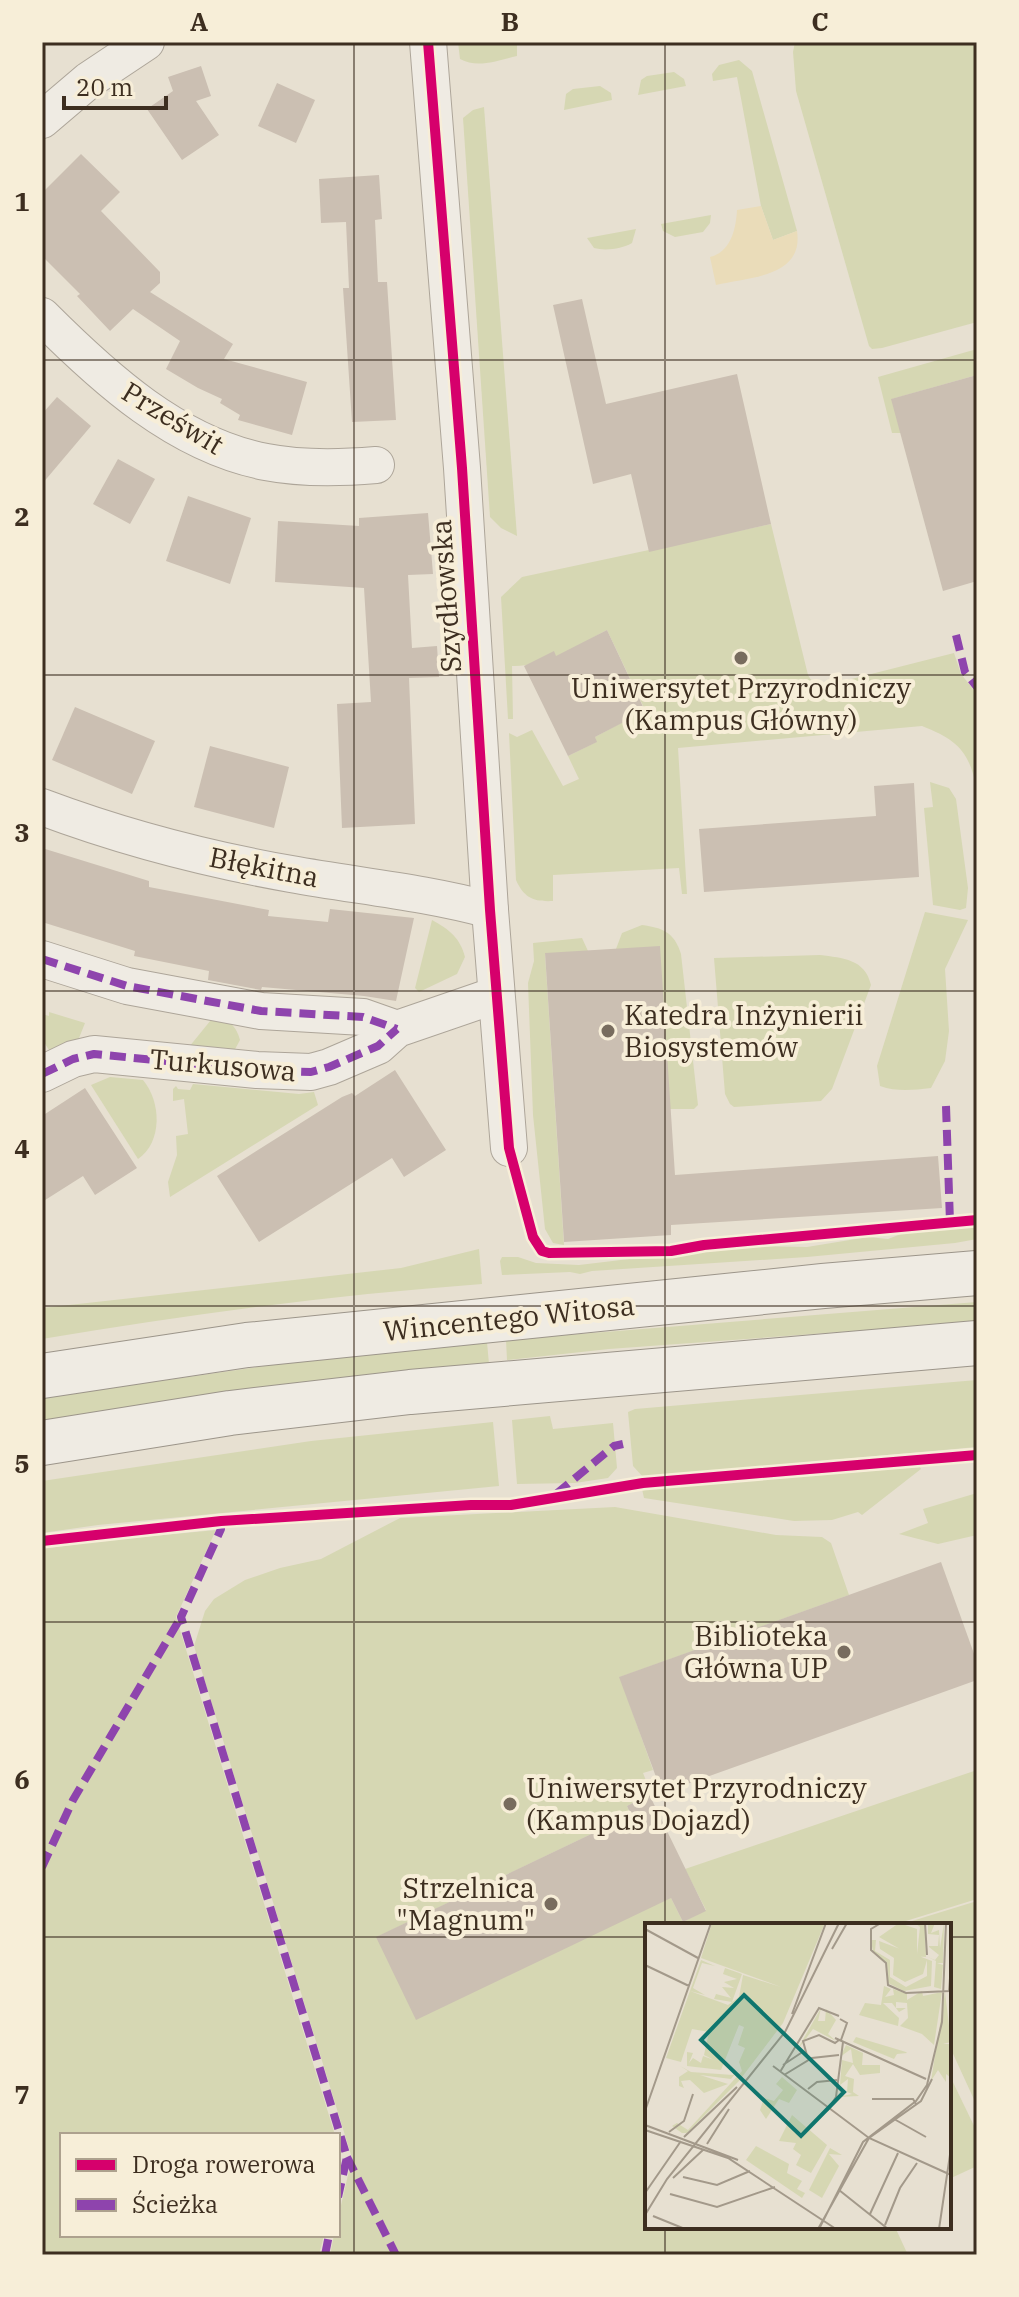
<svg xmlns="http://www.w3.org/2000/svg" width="1019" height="2297" font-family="'IBM Plex Serif',serif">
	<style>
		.green { fill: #d6d7b3 }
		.sand { fill: #eadcb9 }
		.building { fill: #cbbfb2 }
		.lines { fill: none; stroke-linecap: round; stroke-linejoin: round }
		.minor-casing { stroke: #ada599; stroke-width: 38 }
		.secondary-casing { stroke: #9c958a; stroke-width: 46 }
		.minor { stroke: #efebe3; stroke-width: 36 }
		.secondary { stroke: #efebe3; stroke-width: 44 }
		.quiet { stroke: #8e44ad; stroke-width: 8; stroke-dasharray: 16 8; stroke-linecap: butt }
		.cycleway-casing { stroke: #f7eed8; stroke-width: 15 }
		.cycleway { stroke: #d6006c; stroke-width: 10 }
		.grid { fill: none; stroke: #3d2e20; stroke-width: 2; stroke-opacity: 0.55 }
		.poi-dot { fill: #786c5e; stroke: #f7eed8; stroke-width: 3 }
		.labels { text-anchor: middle; stroke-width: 8; stroke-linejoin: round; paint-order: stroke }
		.street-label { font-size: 28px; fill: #3d2e20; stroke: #f7eed8 }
		.poi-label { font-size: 28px; fill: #3d2e20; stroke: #f7eed8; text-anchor: start }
		.inset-road { fill: none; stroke: #a3998a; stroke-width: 2 }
		.view { fill: #0f766e; fill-opacity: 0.15; stroke: #0f766e; stroke-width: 4 }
		.inset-edge { fill: none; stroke: #3d2e20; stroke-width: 4 }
		.neatline { fill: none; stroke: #3d2e20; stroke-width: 3 }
		.grid-label { font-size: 26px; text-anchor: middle; font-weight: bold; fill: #3d2e20 }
	</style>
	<rect width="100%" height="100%" fill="#e7e0d1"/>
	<g class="green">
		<path d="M458,42H517V56C498,60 478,69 460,59Z"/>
		<polygon points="795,42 977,42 977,322 882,348 872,349 869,346 796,91 793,52"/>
		<polygon points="739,60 752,71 797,231 773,240 761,206 737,77 713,81 712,74 719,65"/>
		<polygon points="674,72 684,79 686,86 638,95 641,80 647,76"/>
		<polygon points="600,86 611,93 612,100 564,110 566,94 573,89"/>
		<polygon points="484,107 517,536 501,528 490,517 463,118 473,110"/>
		<polygon points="711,215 710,223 703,232 675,237 663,231 661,224"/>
		<path d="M636,229L632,243C622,249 605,251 594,248L587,238Z"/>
		<polygon points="977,349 977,375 892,399 901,433 892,433 878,377"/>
		<path d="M771,524L808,675L816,688L954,653L961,674L977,694V791C970,752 958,740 922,726L678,748L687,894H682L679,868L553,875V901C534,902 524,898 516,880L509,733L517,737L532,730L563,786L579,779L568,756L596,742L595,737L645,710L607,630C578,645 546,667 512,666L513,719H508L501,597L522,577Z"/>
		<polygon points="930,782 949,788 956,799 968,888 966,908 960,910 933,905 924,808 933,807"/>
		<path d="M925,912L968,920L945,969L949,1031L945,1061L931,1088C913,1090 897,1092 880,1086L877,1066Z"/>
		<path d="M432,920C449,929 460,938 465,957L457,974L419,992L415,988Z"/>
		<path d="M642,925C663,928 674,932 681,954L698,1105L694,1109H670L616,949L622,933Z"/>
		<polygon points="582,938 588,951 545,954 564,1245 553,1243 545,1229 533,1115 528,983 534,961 533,943"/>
		<path d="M820,955C843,958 865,959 871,985L832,1089L821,1101L734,1107L730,1104L725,1094L714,958Z"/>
		<polygon points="49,1012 85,1023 77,1043 47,1053 49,1050 42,1039 42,1014 49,1016"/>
		<path d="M215,1015C228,1021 236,1024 240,1040L233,1053L189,1047Z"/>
		<path d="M110,1077L143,1080C161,1101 163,1142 138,1159L91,1085Z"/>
		<polygon points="193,1084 299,1094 314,1092 318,1105 170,1197 168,1182 177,1155 176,1136 188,1134 184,1099 173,1101 173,1089 176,1086 178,1089 190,1090"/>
		<polygon points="977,1226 977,1239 955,1243 807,1257 592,1271 580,1274 570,1272 502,1275 500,1261 502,1257 518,1257 536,1263 579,1265 646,1257 704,1245 807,1247 868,1237 888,1239 901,1234"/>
		<path d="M479,1249L482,1284C334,1295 188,1314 42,1339V1308L401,1268Z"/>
		<polygon points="977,1302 977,1322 609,1349 507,1360 506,1340"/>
		<polygon points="487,1342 489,1364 42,1422 42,1398 327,1357"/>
		<polygon points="977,1380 977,1447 643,1477 633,1466 628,1412 635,1409"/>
		<polygon points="550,1416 553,1429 613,1423 617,1468 608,1478 575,1483 517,1484 512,1420"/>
		<polygon points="493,1422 499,1486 98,1525 42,1533 42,1481 311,1441"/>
		<polygon points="920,1467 921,1469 862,1515 858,1512 832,1520 794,1521 644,1498 642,1489"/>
		<polygon points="977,1493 977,1535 938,1544 899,1534 928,1523 923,1509"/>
		<polygon points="615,1507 776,1535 822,1537 831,1543 849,1595 620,1677 653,1770 643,1773 651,1793 627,1806 631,1815 377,1937 671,1898 683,1922 706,1910 685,1869 977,1770 977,1899 893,1925 647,1925 647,2227 895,2227 908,2255 330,2255 334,2235 338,2235 338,2218 352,2158 194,1646 205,1611 214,1599 245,1580 280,1568 321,1559 400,1518"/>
		<polygon points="216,1530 176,1617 335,2135 62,2135 62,2235 324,2235 319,2255 42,2255 42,1549 100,1541"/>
		<polygon points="977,1901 977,2106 949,2045 949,1925 899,1925"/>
		<polygon points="949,2074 977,2132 977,2166 949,2179"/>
	</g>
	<path class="sand" d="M761,206L773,240L797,231C804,277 750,277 716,285L710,257C731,252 736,229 737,210Z"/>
	<g class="building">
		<polygon points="201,66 211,96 196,101 219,135 182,160 147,109 173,91 168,77"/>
		<polygon points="277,83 315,100 296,143 258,126"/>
		<polygon points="81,154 120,192 101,211 160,272 160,283 150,292 233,344 224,359 307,382 292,435 238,420 240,415 220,403 222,399 198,388 166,369 180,341 133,309 110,331 77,296 80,294 42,256 42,193"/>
		<polygon points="379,175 382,219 375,220 378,282 387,282 396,420 352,422 343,288 349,288 346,222 321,223 319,179"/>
		<polygon points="582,299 606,404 737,374 771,524 649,552 631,474 593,484 553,305"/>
		<polygon points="977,375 977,581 943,591 891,399"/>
		<polygon points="57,397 91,426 42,484 42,414"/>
		<polygon points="118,459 155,479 130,524 93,504"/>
		<polygon points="188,496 251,518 230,584 166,561"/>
		<polygon points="428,513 433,574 408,575 412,648 437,646 439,677 409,678 415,824 342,828 337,704 371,702 364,588 275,582 278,521 359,526 359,518"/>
		<polygon points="607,630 645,711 595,737 597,742 568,756 524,666 554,651 556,656"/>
		<polygon points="75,707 155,741 132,794 52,760"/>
		<polygon points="210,746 289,767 274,828 194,807"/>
		<polygon points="914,783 919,877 704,892 699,829 876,816 874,786"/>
		<polygon points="42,848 149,881 149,887 269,910 268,916 328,922 330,909 414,918 396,1001 364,996 262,987 261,990 208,980 209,971 134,956 135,951 42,922"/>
		<polygon points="660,946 675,1175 938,1156 942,1208 671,1225 671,1235 564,1242 545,953"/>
		<polygon points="395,1070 446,1150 404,1177 392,1158 259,1242 217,1176 342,1097 352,1093 355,1096"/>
		<polygon points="85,1088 137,1168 95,1195 83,1176 42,1202 42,1116"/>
		<polygon points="941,1562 977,1662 977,1680 662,1793 619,1677"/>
		<polygon points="649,1794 706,1911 683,1922 671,1898 416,2020 376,1937 631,1815 627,1806"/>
	</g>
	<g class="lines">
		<g class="minor-casing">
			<g id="minor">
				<polyline points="428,42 462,468 490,910 509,1148"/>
				<polyline points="42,120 89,80 146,42"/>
				<path d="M42,316C104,378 177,445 266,462C302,469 340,468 376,465"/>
				<path d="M42,807C122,837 206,859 291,874C357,886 424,892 490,910"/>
				<polyline points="42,959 127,986 261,1011 363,1017 397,1029"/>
				<polyline points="42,1074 73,1059 94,1054 257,1070 311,1072 329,1067 378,1046 397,1029 496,995"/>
			</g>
		</g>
		<g class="secondary-casing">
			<g id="secondary">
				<polyline points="42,1376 247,1345 823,1286 977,1273"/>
				<polyline points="42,1443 230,1413 410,1392 977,1343"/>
			</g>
		</g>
		<use href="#minor" class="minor"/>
		<use href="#secondary" class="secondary"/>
		<g class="quiet">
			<polyline points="956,635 965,672 977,687"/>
			<polyline points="42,959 127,986 261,1011 363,1017 397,1029"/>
			<polyline points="42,1074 73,1059 94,1054 257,1070 311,1072 329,1067 378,1046 397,1029"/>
			<polyline points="946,1106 950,1222"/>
			<polyline points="556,1494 614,1446 623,1444"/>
			<polyline points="221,1521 221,1529 181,1617 347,2157 338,2197"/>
			<polyline points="42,1867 73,1800 181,1617"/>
			<polyline points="347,2157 396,2255"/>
			<polyline points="325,2255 329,2235"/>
		</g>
		<g class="cycleway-casing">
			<g id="cycleway">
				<polyline points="428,42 462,468 490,910 509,1148 533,1237 542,1251 549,1253 671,1251 704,1245 977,1220"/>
				<polyline points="42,1541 221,1521 471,1505 511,1505 643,1483 977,1455"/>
			</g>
		</g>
		<use href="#cycleway" class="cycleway"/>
	</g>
	<path class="grid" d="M354,42V2255M665,42V1925M42,360H977M42,675H977M42,991H977M42,1306H977M42,1622H977M42,1937H647M949,1937H977M665,2227V2255"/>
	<g class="poi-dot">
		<circle cx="741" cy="658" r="8"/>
		<circle cx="608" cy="1031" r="8"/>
		<circle cx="844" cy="1652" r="8"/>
		<circle cx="510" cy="1804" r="8"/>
		<circle cx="551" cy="1904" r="8"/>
	</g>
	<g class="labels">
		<g class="street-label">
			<text transform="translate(173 418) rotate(31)" y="10">Prześwit</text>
			<text transform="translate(446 596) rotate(-94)" y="10">Szydłowska</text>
			<text transform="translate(264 867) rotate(11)" y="10">Błękitna</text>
			<text transform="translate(223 1065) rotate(5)" y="10">Turkusowa</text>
			<text transform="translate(509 1318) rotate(-6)" y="10">Wincentego Witosa</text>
		</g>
		<g class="poi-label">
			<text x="741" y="698" text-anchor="middle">Uniwersytet Przyrodniczy<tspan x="741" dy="32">(Kampus Główny)</tspan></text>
			<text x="624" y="1025">Katedra Inżynierii<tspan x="624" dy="32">Biosystemów</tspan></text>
			<text x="828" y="1646" text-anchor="end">Biblioteka<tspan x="828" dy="32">Główna UP</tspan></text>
			<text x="526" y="1798">Uniwersytet Przyrodniczy<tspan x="526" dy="32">(Kampus Dojazd)</tspan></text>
			<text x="535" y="1898" text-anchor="end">Strzelnica<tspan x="535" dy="32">"Magnum"</tspan></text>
		</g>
	</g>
	<g transform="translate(645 1923)">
		<rect width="306" height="306" fill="#e7e0d1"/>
		<path d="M67,0H180L138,100L94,158L42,210H37L27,203L32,200L43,207L97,148L94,139L100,125L93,122L99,104L94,102L76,147L42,143V129L48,130L44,140L48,135L56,140L58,133L69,137L59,132L64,109L47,106L36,139L21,135L56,37L70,43L57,40L48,65L60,72L45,68L83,82L94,74L98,52L136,64L56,35ZM254,0L272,6V31L275,4L270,0L280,2L281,34L267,33L234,14ZM290,0L286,10L294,7L295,25L299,0L298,40H292L298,42L296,66L289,64L291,38L283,34L290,37L294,32L284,24V13V23H293L294,12L283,11V1ZM226,17H231L230,28L245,37V54L261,64L282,53V37L278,51L260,59L248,52L249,35L235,26L234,18L287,38L286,63L259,68L243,60L242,40L228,29ZM80,45L97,51L87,79L69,76L71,71L86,75L77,64L89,65L79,59L92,56L78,51ZM239,63L246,66L240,74L249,72L248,66L262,71V77L277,68L278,73L297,69L289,122L277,111L255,103L263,95L262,80L251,79V85H261L254,89L247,80H238L254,95L253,103L214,92L220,80L236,82ZM300,69L306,119L298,121H306V155L301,151V159L293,147L286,158ZM176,85L173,98H180L181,86L191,97L183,111L191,118L168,106L151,129ZM211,114L261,129L262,130L252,131L249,136L208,119ZM201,122L218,130L217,142H235V150L215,152L208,141L200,153L209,156L208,169L214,173L193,174L207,171L202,169L203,156L195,162L197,137L208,140L206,126L195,134ZM35,143L46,149L88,152L94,146L86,156L55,152L83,161L59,170L45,157L36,158L39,165L34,163V154L43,148ZM137,154L152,167L144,180L134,176L121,196L115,187L119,175L129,178L138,167L131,161ZM147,192L182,222L166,250L151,242L156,232L148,226L151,220L134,218ZM111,223L144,241L142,250L157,258L152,266L160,270L157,275L101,237ZM185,225L197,232L184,231L194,243L177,275L164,267Z" fill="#d6d7b3"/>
		<path class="inset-road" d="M236,0L226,6V27L241,40L243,62L261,70L304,68L306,42M280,0L282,32M0,6L53,35M187,26L202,0M0,42L44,63M147,91L181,0M195,96L202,100L196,117M190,115L281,156M163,136L158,118L174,112L190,120L194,117M138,142L159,128M128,143L224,215L306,252M135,149L174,85L194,93M139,152L167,135L194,132M163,166L172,159L192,157M227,176H268L271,181M0,188L66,0M182,188L191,174L198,119M249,196L281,214M0,202L93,237M0,207L83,235L191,306M24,209L39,198L48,171M39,214L92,164M62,221L84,186M38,254L72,262L105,248M28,255L59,226M194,267L243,306M0,270L36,218M25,271L72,284L130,264M225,291L253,230M0,292L22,256L140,109L194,0M8,293L40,306M240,302L255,265L272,240M173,306L224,215L276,178L287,156M174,306L218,219L271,178L282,162L297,99L301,0M294,306L306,225"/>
		<path class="view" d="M99,72L199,169L156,213L56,117Z"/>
		<rect width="306" height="306" class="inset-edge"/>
	</g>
	<rect width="1019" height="2297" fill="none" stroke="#f7eed8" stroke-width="88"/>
	<rect x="60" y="2133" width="280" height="104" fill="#f7eed8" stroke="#ada18e" stroke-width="2"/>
	<rect x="76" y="2159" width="40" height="12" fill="#d6006c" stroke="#ada18e" stroke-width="2"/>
	<text x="132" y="2173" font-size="24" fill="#3d2e20">Droga rowerowa</text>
	<rect x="76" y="2199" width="40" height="12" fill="#8e44ad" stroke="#ada18e" stroke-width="2"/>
	<text x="132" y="2213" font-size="24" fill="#3d2e20">Ścieżka</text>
	<path d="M64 96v12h102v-12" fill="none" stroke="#3d2e20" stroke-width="4"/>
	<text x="76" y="96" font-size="24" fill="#3d2e20" stroke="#f7eed8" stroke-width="6" paint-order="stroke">20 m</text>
	<rect x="44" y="44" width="931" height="2209" class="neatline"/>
	<g class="grid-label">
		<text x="199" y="31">A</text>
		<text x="510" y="31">B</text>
		<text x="820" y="31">C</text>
		<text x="22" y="211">1</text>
		<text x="22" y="526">2</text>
		<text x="22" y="842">3</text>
		<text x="22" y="1158">4</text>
		<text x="22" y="1473">5</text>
		<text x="22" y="1789">6</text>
		<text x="22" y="2104">7</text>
	</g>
</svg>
